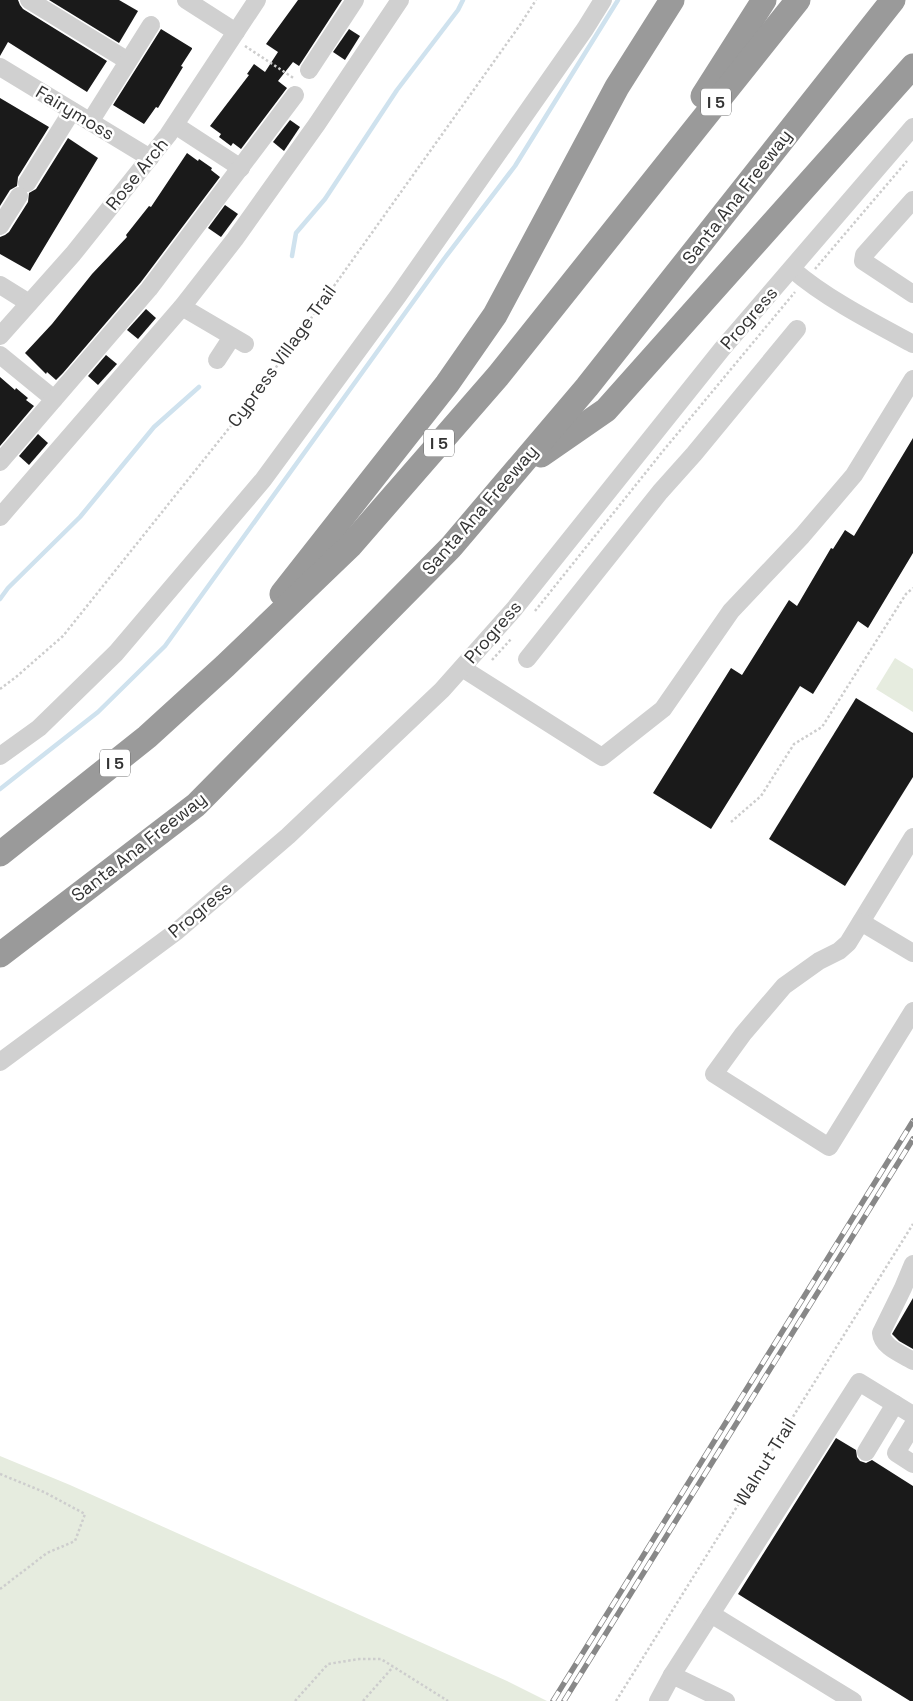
<svg xmlns="http://www.w3.org/2000/svg" width="913" height="1701" font-family="'Space Grotesk',sans-serif">
	<style>
		.green { fill: #e6ecdf }
		.lines { fill: none; stroke-linecap: round; stroke-linejoin: round }
		.stream { stroke: #cfe2ee; stroke-width: 4.5 }
		.building { fill: #1a1a1a }
		.path { stroke: #cdcdcd; stroke-width: 2.5; stroke-dasharray: 2.5 2.5; stroke-linecap: butt }
		.minor { stroke: #d0d0d0; stroke-width: 18 }
		.highway { stroke: #9a9a9a; stroke-width: 25 }
		.rail-casing { stroke: #888; stroke-width: 5.5 }
		.rail { stroke: #fff; stroke-width: 4; stroke-dasharray: 11; stroke-linecap: butt }
		.labels { text-anchor: middle; stroke-width: 5; stroke-linejoin: round; paint-order: stroke }
		.shield { fill: #fff; stroke: #707070; stroke-width: 1 }
		.shield-label { font-size: 16px; font-weight: bold; fill: #333 }
		.street-label { font-size: 18px; fill: #333; stroke: #fff }
	</style>
	<rect width="100%" height="100%" fill="#fff"/>
	<g class="green">
		<polygon points="895,658 913,669 913,712 876,689"/>
		<polygon points="0,1456 70,1485 507,1681 547,1701 0,1701"/>
	</g>
	<g class="lines">
		<g class="stream">
			<polyline points="292,256 296,233 325,199 397,90 458,10 463,0"/>
			<polyline points="0,599 8,588 80,517 154,427 199,387"/>
			<polyline points="0,789 98,712 165,646 444,259 515,166 618,0"/>
		</g>
	</g>
	<g class="building">
		<polygon points="0,0 18,0 20,5 23,9 107,61 87,92 8,42 0,56"/>
		<polygon points="49,0 119,0 138,11 119,43"/>
		<polygon points="298,0 342,0 299,66 293,62 278,81 287,88 241,149 233,143 231,146 219,137 221,134 210,126 249,75 247,74 254,64 265,72 278,52 266,44"/>
		<polygon points="161,29 192,48 192,49 181,66 183,67 158,108 156,107 144,124 113,105"/>
		<polygon points="349,29 360,36 345,60 333,52"/>
		<polygon points="0,98 49,127 18,177 17,186 10,190 0,206"/>
		<polygon points="290,120 300,127 284,151 273,142"/>
		<polygon points="68,138 98,158 30,271 0,254 0,237 5,235 9,232 28,202 29,193 36,189"/>
		<polygon points="187,153 198,161 199,159 212,168 211,170 220,177 141,282 63,373 56,380 47,372 46,374 25,353 52,324 92,274 127,237 126,235 149,206 151,207"/>
		<polygon points="225,205 238,214 221,237 208,228"/>
		<polygon points="146,309 156,318 138,339 127,330"/>
		<polygon points="106,355 117,364 98,385 88,376"/>
		<polygon points="0,377 15,390 16,388 28,398 26,400 34,406 0,446"/>
		<polygon points="38,434 48,443 29,465 19,456"/>
		<polygon points="913,438 913,553 868,628 858,621 813,694 800,686 711,829 653,793 731,668 742,675 789,600 797,606 831,548 833,549 845,530 854,536"/>
		<polygon points="856,698 913,733 913,777 845,886 769,839"/>
		<polygon points="913,1298 913,1349 899,1341 892,1334"/>
		<polygon points="836,1438 856,1450 857,1457 860,1461 866,1463 872,1460 913,1486 913,1701 910,1701 738,1594"/>
	</g>
	<g class="lines">
		<g class="path">
			<polyline points="245,46 295,79"/>
			<polyline points="815,269 907,161"/>
			<polyline points="535,611 663,451 795,292"/>
			<polyline points="492,660 512,638"/>
			<polyline points="0,689 16,677 63,636 262,387 520,25 536,0"/>
			<polyline points="731,822 761,796 794,744 822,727 906,594 913,588"/>
			<polyline points="0,1474 44,1492 85,1514 75,1541 47,1553 0,1589"/>
			<polyline points="295,1701 328,1664 359,1659 381,1659 448,1701"/>
			<polyline points="363,1701 393,1667"/>
			<polyline points="616,1701 913,1224"/>
		</g>
		<g class="minor">
			<polyline points="29,0 128,61"/>
			<polyline points="186,0 236,32"/>
			<polyline points="0,67 150,158"/>
			<polyline points="309,70 355,0"/>
			<polyline points="90,122 151,25"/>
			<polyline points="175,125 241,168"/>
			<polyline points="27,183 72,111"/>
			<polyline points="913,200 864,255 863,261 913,294"/>
			<polyline points="0,226 19,196"/>
			<path d="M792,269C825,298 874,323 913,344"/>
			<polyline points="0,285 29,303"/>
			<polyline points="182,307 245,344"/>
			<polyline points="0,336 73,254 168,135 257,0"/>
			<polyline points="0,355 54,399"/>
			<polyline points="217,360 232,337"/>
			<polyline points="0,462 149,289 295,95"/>
			<polyline points="0,517 182,307 235,239 317,124 400,0"/>
			<polyline points="527,659 660,492 694,454 797,329"/>
			<polyline points="462,668 602,757 663,709 731,611 802,536 854,475 913,379"/>
			<polyline points="0,756 39,728 116,653 263,480 398,296 585,29 603,0"/>
			<polyline points="913,837 848,943 839,951 819,961 784,986 743,1034 714,1074 829,1147 913,1011"/>
			<polyline points="861,922 913,953"/>
			<polyline points="0,1062 177,931 288,836 442,690 515,608 722,349 913,127"/>
			<path d="M913,1264L903,1288L881,1333C882,1347 902,1354 913,1361"/>
			<polyline points="913,1425 896,1453 913,1464"/>
			<polyline points="866,1452 895,1404"/>
			<polyline points="672,1675 726,1701"/>
			<polyline points="658,1701 672,1675 711,1614"/>
			<polyline points="853,1701 711,1614 859,1382 913,1415"/>
		</g>
		<g class="highway">
			<polyline points="703,96 764,0"/>
			<polyline points="541,455 606,410 913,66"/>
			<polyline points="282,594 447,384 495,315 617,87 672,0"/>
			<polyline points="0,854 147,737 225,666 350,546 498,376 798,0"/>
			<polyline points="0,955 196,805 451,547 587,387 893,0"/>
		</g>
		<g class="rail-casing">
			<g id="rail">
				<polyline points="553,1701 913,1121"/>
				<polyline points="564,1701 913,1139"/>
			</g>
		</g>
		<use href="#rail" class="rail"/>
	</g>
	<g class="labels">
		<g class="shield">
			<rect x="701" y="88.5" width="30" height="27" rx="4"/>
			<rect x="424" y="429.5" width="30" height="27" rx="4"/>
			<rect x="100" y="749.5" width="30" height="27" rx="4"/>
		</g>
		<g class="shield-label">
			<text x="716" y="108">I 5</text>
			<text x="439" y="449">I 5</text>
			<text x="115" y="769">I 5</text>
		</g>
		<g class="street-label">
			<text transform="translate(75 113) rotate(31)" y="6">Fairymoss</text>
			<text transform="translate(137 174) rotate(-51)" y="6">Rose Arch</text>
			<text transform="translate(737 197) rotate(-52)" y="6">Santa Ana Freeway</text>
			<text transform="translate(749 318) rotate(-49)" y="6">Progress</text>
			<text transform="translate(282 356) rotate(-54)" y="6">Cypress Village Trail</text>
			<text transform="translate(480 510) rotate(-49)" y="6">Santa Ana Freeway</text>
			<text transform="translate(493 632) rotate(-49)" y="6">Progress</text>
			<text transform="translate(139 847) rotate(-38)" y="6">Santa Ana Freeway</text>
			<text transform="translate(200 910) rotate(-40)" y="6">Progress</text>
			<text transform="translate(765 1462) rotate(-58)" y="6">Walnut Trail</text>
		</g>
	</g>
</svg>
